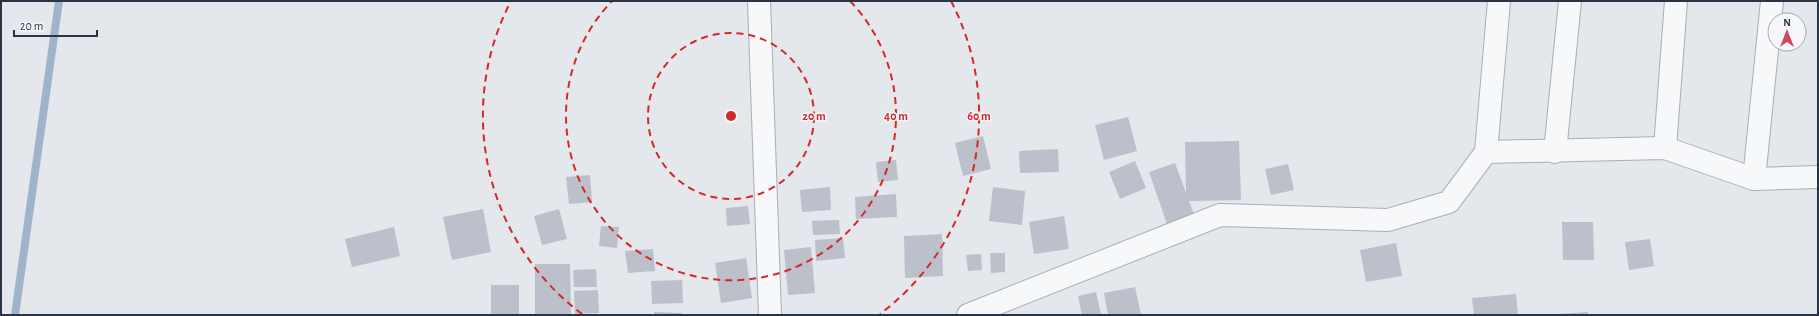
<svg xmlns="http://www.w3.org/2000/svg" width="1819" height="316" font-family="'Alegreya Sans',sans-serif">
	<style>
		.lines { fill: none; stroke-linecap: round; stroke-linejoin: round }
		.stream { stroke: #9fb4cc; stroke-width: 8 }
		.building { fill: #bbc0ca }
		.minor-casing { stroke: #a9aeb7; stroke-width: 24 }
		.minor { stroke: #f7f8fa; stroke-width: 22 }
		.ring { fill: none; stroke: #d62828; stroke-width: 2; stroke-dasharray: 7 5 }
		.centre { fill: #d62828; stroke: #f4f6f9; stroke-width: 2 }
		.ring-label { font-size: 12px; text-anchor: middle; font-weight: bold; fill: #d62828; stroke: #f4f6f9; stroke-width: 3; stroke-linejoin: round; paint-order: stroke }
	</style>
	<rect width="100%" height="100%" fill="#e4e7ec"/>
	<g class="lines">
		<polyline class="stream" points="15,315 59,1"/>
	</g>
	<g class="building">
		<polygon points="1128,117 1137,151 1104,160 1095,125"/>
		<polygon points="983,136 991,169 963,176 955,143"/>
		<polygon points="1239,141 1241,200 1189,201 1195,217 1168,227 1149,172 1175,163 1186,193 1185,142"/>
		<polygon points="1058,149 1059,172 1020,173 1019,151"/>
		<polygon points="896,160 898,180 878,182 876,162"/>
		<polygon points="1135,161 1146,188 1120,199 1109,172"/>
		<polygon points="1288,164 1294,190 1271,195 1265,169"/>
		<polygon points="590,175 592,202 569,204 566,177"/>
		<polygon points="830,187 831,210 802,212 800,190"/>
		<polygon points="993,187 1025,191 1022,225 989,221"/>
		<polygon points="896,194 897,217 856,219 855,197"/>
		<polygon points="748,206 750,224 727,226 726,208"/>
		<polygon points="483,209 491,252 452,260 443,217"/>
		<polygon points="559,209 567,239 542,245 534,216"/>
		<polygon points="1064,216 1069,249 1034,254 1029,222"/>
		<polygon points="839,220 840,234 813,235 812,221"/>
		<polygon points="1562,222 1593,222 1594,260 1563,260"/>
		<polygon points="601,226 619,227 617,248 599,246"/>
		<polygon points="394,227 400,256 352,267 345,239"/>
		<polygon points="942,234 943,276 905,278 904,236"/>
		<polygon points="843,238 845,258 816,261 815,240"/>
		<polygon points="1650,239 1654,266 1629,270 1625,242"/>
		<polygon points="1396,243 1402,276 1366,282 1360,250"/>
		<polygon points="811,247 815,293 788,295 784,250"/>
		<polygon points="653,249 655,271 628,273 625,251"/>
		<polygon points="990,253 1005,253 1005,272 991,273"/>
		<polygon points="981,254 982,270 968,271 966,255"/>
		<polygon points="746,258 752,298 721,303 715,263"/>
		<polygon points="535,264 570,264 571,315 535,315"/>
		<polygon points="596,269 597,287 574,287 573,270"/>
		<polygon points="682,280 683,303 652,304 651,281"/>
		<rect x="491" y="285" width="28" height="30"/>
		<polygon points="1135,287 1141,315 1108,315 1104,293"/>
		<polygon points="598,290 599,313 575,314 574,291"/>
		<polygon points="1096,292 1101,315 1082,315 1078,296"/>
		<polygon points="1516,294 1518,315 1474,315 1472,298"/>
		<polygon points="654,312 682,313 682,315 654,315"/>
		<polygon points="1588,312 1588,315 1558,315 1558,314"/>
	</g>
	<g class="lines">
		<g class="minor-casing">
			<g id="minor">
				<polyline points="759,1 770,315"/>
				<polyline points="1665,148 1676,1"/>
				<polyline points="1486,152 1665,148 1754,179 1818,177"/>
				<polyline points="1555,152 1570,1"/>
				<polyline points="1754,179 1772,1"/>
				<polyline points="968,315 1220,215 1388,220 1449,202 1486,152 1499,1"/>
			</g>
		</g>
		<use href="#minor" class="minor"/>
	</g>
	<g class="ring">
		<circle cx="731" cy="116" r="83"/>
		<path d="M850 1A165 165 0 1 1 612 1"/>
		<path d="M582 314A248 248 0 0 1 511 1M951 1A248 248 0 0 1 880 314"/>
	</g>
	<circle cx="731" cy="116" r="6" class="centre"/>
	<g class="ring-label">
		<text x="814" y="120">20 m</text>
		<text x="896" y="120">40 m</text>
		<text x="979" y="120">60 m</text>
	</g>
	<rect width="1819" height="316" fill="none" stroke="#2b3445" stroke-width="4"/>
	<g transform="translate(1787 32)"><circle r="19" fill="#f4f6f9" stroke="#a4a8b1"/>
	<path d="M0-3L7 15L0 10L-7 15Z" fill="#d1495b"/>
	<text y="-6" font-size="11" font-weight="bold" text-anchor="middle" fill="#2b3445">N</text>
	</g>
	<path d="M14 30v6h83v-6" fill="none" stroke="#2b3445" stroke-width="2"/>
	<text x="20" y="30" font-size="12" fill="#2b3445" stroke="#f4f6f9" stroke-width="3" paint-order="stroke">20 m</text>
</svg>
